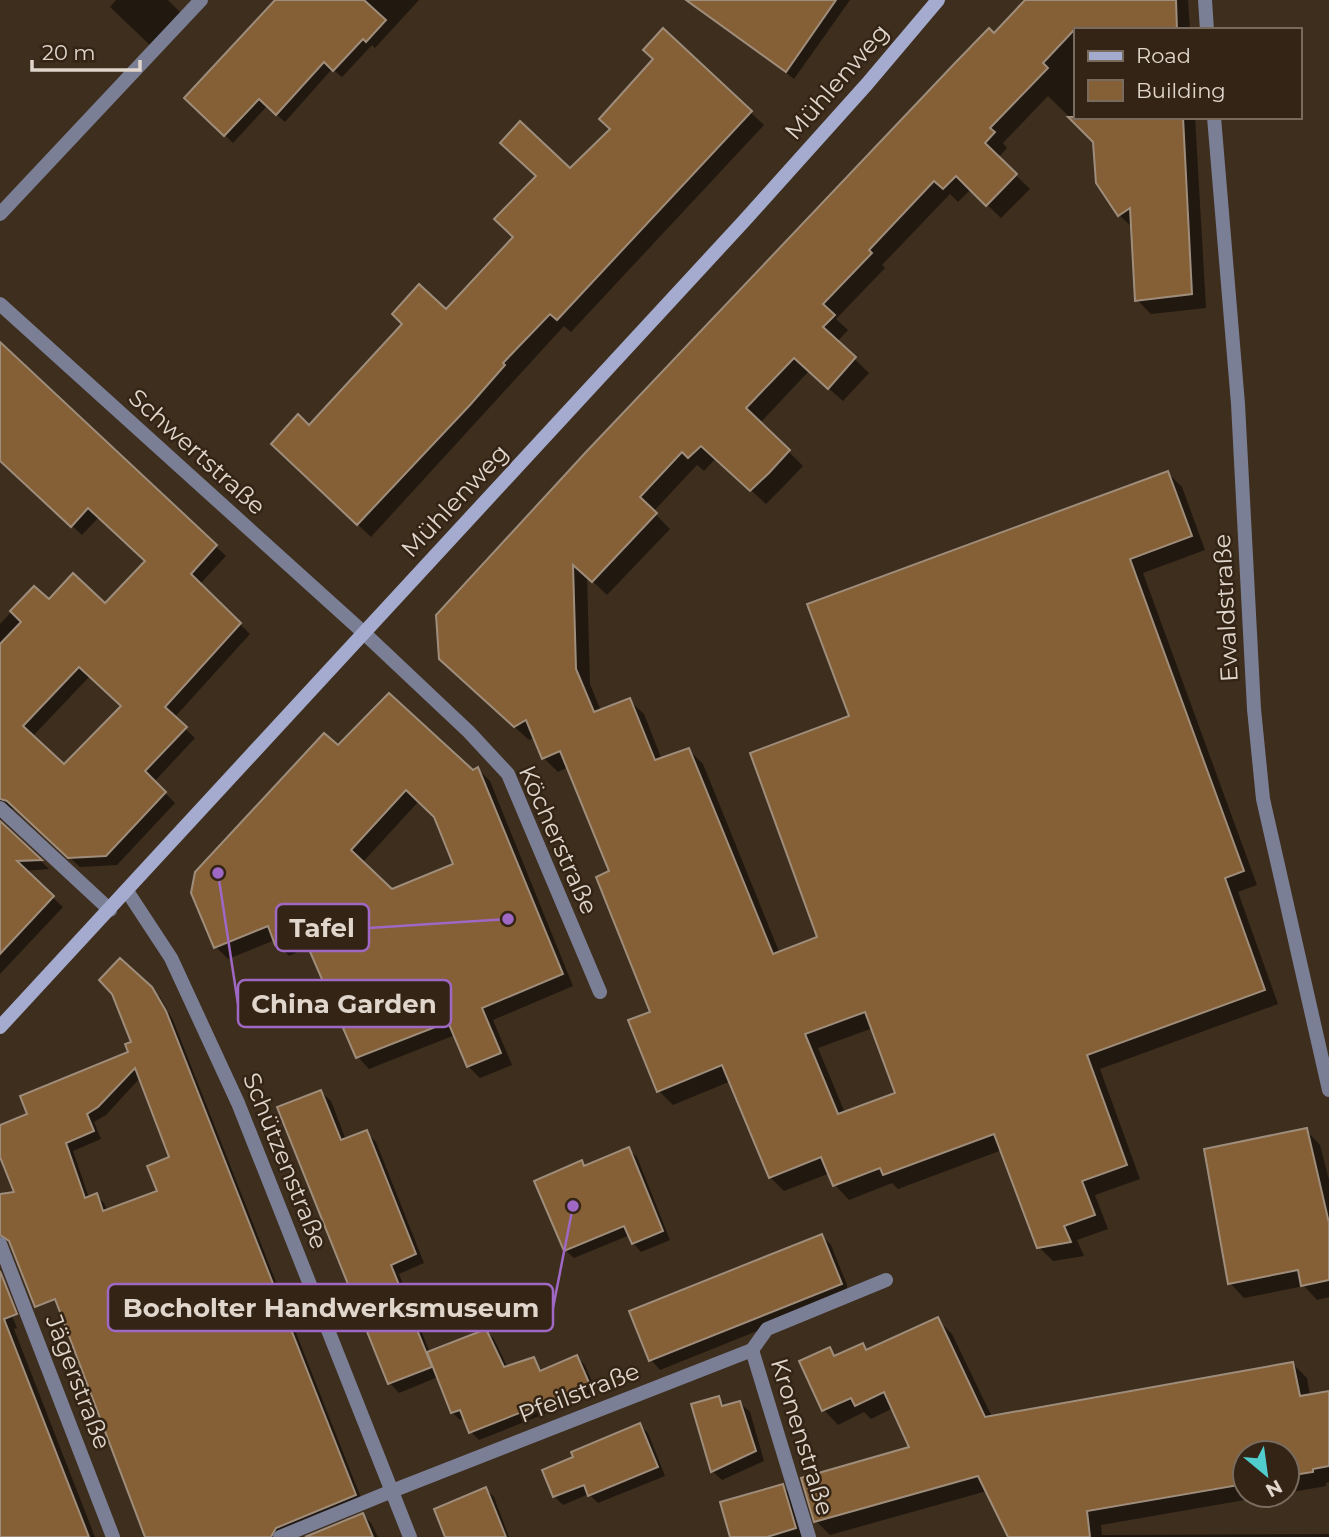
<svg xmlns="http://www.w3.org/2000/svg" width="1329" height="1537" font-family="Montserrat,sans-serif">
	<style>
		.shadow { fill: #0007; fill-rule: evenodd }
		.building { fill: #855f35; stroke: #9f8d7b; stroke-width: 2; fill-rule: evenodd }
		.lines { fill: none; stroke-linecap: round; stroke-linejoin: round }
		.minor { stroke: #7b7f96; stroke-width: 14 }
		.secondary { stroke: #a4abcf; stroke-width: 14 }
		.labels { text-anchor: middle; stroke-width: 5; stroke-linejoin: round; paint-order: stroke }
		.street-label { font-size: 24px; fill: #e0d6cc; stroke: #332415 }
		.leader { fill: none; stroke: #9e68c4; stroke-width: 2.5 }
		.callout-dot { fill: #9e68c4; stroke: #332415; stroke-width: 2.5 }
		.callout { fill: #332415; stroke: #9e68c4; stroke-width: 2.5 }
		.callout-label { font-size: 26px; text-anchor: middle; font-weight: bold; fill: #e0d6cc }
	</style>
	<rect width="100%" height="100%" fill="#3e2e1e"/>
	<g class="shadow">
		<polygon points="116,0 168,0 181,13 151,46 110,7"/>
		<polygon points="276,0 419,0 375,48 372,45 342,77 332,69 285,122 267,106 233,143 187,97"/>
		<polygon points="728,0 850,0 794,79 715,19"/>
		<path d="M1027,0H1188L1190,30H1075V117H1195L1206,308L1151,314L1137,300L1133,228L1119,215L1095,142L1048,96L1003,143L1007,148L998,158L1030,189L1001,218L971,189L958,202L950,194L882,265L885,268L836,319L848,330L837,342L869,373L843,401L809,371L760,423L803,466L783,487L766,504L716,458L704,471L697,465L653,512L670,529L607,595L587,576L590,684L601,711L629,700L644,714L662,760L689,750L703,764L780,954L820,938L851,717L1168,473L1182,487L1205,550L1143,573L1257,885L1238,892L1278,1004L1100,1069L1140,1179L1095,1195L1108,1229L1077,1240L1084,1256L1053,1261L1039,1247L1002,1150L898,1189L892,1183L849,1200L835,1185L830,1173L784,1191L770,1177L731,1081L673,1105L659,1091L652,1012L611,872L569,767L558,772L544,758L535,737L529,740L455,673L994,36ZM873,1028L897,1094L845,1113L818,1048Z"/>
		<polygon points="750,112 764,125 571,332 564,326 371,537 287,458 309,427 446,311 515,237 570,170 612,129"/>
		<path d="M5,349L226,556L199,585L250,634L174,718L195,738L154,782L175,803L117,865L80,867L18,810L9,808L2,812L0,821V624L34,588L49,602L105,605L147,561L99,517L82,535L17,475L0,433V354ZM90,676L123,706L64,767L32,737Z"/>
		<path d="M338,748L472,772L478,769L490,781L573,986L493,1020L512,1065L480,1078L468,1066L455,1035L369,1069L358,1057L308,947L289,956L275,940L228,959L216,947ZM419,801L436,817L456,865L391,891L362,863Z"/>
		<polygon points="0,822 49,869 24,871 63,907 0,974"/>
		<path d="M151,988L160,997L173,1020L363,1503L283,1537H146L0,1152V1127L29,1115L131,1053ZM140,1078L172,1158L160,1192L108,1212L104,1203L96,1195L89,1198L73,1151L101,1139L94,1122L106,1115Z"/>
		<polygon points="321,1092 331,1101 346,1140 366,1132 376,1142 424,1263 399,1274 430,1353 486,1331 494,1339 508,1368 533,1359 543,1371 577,1357 585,1365 597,1393 479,1440 471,1432 465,1418 460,1420 452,1412 438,1377 399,1393 390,1383"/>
		<polygon points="1306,1130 1320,1145 1329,1180 1329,1297 1317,1300 1304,1286 1244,1298 1230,1283"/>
		<polygon points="628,1149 637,1157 670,1240 641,1252 633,1243 630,1235 574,1258 565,1250 582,1162 586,1167"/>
		<polygon points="822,1236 831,1245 847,1285 847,1295 660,1370 651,1360"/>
		<polygon points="0,1287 17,1328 14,1329 95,1537 3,1537 0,1530"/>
		<polygon points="937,1319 952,1334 992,1417 1293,1364 1307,1378 1310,1396 1329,1392 1329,1482 1326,1483 1326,1486 1287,1493 1287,1453 1245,1453 1245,1495 1273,1495 1101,1525 1102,1535 1329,1534 1329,1537 1009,1537 987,1491 830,1535 816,1521 911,1448 893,1408 871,1419 864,1412 838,1425 824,1410 802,1362 829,1349 837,1357 862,1345 869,1351"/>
		<polygon points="718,1398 727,1407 740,1403 750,1412 764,1461 722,1480 712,1471"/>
		<polygon points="640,1425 648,1433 665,1476 598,1503 589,1494 563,1505 554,1496"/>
		<polygon points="782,1486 792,1495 804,1537 732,1537"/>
		<polygon points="486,1489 494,1497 509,1537 447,1537"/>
		<polygon points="363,1515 371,1523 378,1537 310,1537"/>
	</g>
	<g class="building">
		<polygon points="275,0 364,0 386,20 366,42 363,39 333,71 324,62 276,115 259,99 224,136 184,98"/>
		<polygon points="686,0 836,0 786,72"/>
		<path d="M1025,0H1176L1177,30H1074L1043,63L1048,68L990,128L995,132L985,143L1017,174L986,206L956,176L943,189L934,181L869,250L872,253L823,304L835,315L823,327L856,357L828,389L794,358L746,408L790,450L769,473L750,491L701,446L688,458L682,452L640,497L657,513L592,582L573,565L576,669L594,712L630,698L655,760L689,748L773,954L817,937L750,753L849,716L807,604L1168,471L1192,536L1130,559L1244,871L1225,878L1265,990L1087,1055L1127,1165L1082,1181L1095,1215L1064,1226L1071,1242L1037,1248L994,1134L883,1175L880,1168L833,1186L821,1157L769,1178L722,1065L657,1092L628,1020L650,1012L596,877L609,871L560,751L542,759L526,720L514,727L439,659L436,615L586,452L955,63L989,28L994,33ZM865,1012L895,1093L838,1114L805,1034Z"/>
		<polygon points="663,28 752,111 557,320 550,314 503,363 505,365 470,405 357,525 271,444 298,414 309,425 402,324 392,314 419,284 446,309 513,237 494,219 536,176 500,143 520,121 570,168 610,129 599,119 653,59 643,50"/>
		<polygon points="1068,117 1183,117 1192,294 1135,301 1130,208 1118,216 1096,183 1093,142"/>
		<path d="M0,342L217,545L191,574L241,623L165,707L187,727L145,771L166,792L106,856L68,858L7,801L0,799V644L21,622L10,611L34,586L49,599L73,573L105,603L145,561L88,508L71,527L0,461ZM79,667L121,706L64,764L23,726Z"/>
		<path d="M389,693L473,770L478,767L563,974L482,1008L501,1053L467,1067L448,1022L356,1058L302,933L275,945L268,926L214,948L191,893L195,872L324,733L338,745ZM406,790L434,817L453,864L392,889L351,850Z"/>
		<polygon points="0,821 42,860 17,861 54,896 0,954"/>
		<path d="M120,958L152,987L166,1011L356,1495L276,1528L271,1537H145L55,1299L35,1307L9,1241L0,1235V1194L14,1192L0,1157V1125L27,1114L20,1096L128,1052L125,1044L131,1042L112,994L99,980ZM135,1068L169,1157L147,1166L157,1191L103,1211L97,1193L85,1198L66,1143L94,1131L87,1114L98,1107Z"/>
		<polygon points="321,1090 341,1140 367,1130 416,1254 391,1265 432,1367 388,1384 277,1107"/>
		<polygon points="1307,1128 1329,1223 1329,1280 1301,1286 1298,1270 1228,1284 1204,1149"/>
		<polygon points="629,1147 663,1231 632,1244 624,1226 564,1251 534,1181 582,1160 584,1166"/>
		<polygon points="822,1234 842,1284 649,1361 629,1311"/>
		<polygon points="0,1271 17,1314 4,1319 89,1537 0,1537"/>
		<polygon points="938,1317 985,1417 1293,1362 1300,1396 1329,1391 1329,1466 1313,1469 1313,1472 1287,1476 1287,1453 1245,1453 1245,1484 1087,1511 1090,1537 1008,1537 978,1476 814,1522 801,1478 909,1447 884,1392 855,1406 851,1398 822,1411 799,1361 830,1347 834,1356 863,1343 866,1350"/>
		<polygon points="486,1329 504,1367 534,1357 540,1371 577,1355 590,1385 469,1433 460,1410 451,1413 427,1352"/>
		<polygon points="719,1396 722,1406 740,1401 756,1451 711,1472 691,1404"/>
		<polygon points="640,1423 658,1467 588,1496 584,1485 553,1497 542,1470 573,1457 571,1452"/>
		<polygon points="783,1484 796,1528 767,1537 730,1537 720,1502"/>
		<polygon points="486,1487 506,1537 445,1537 434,1509"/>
		<polygon points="363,1513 373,1537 305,1537"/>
	</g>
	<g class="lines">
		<g class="minor">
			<polyline points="1205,0 1207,30"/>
			<polyline points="1214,117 1238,404 1254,709 1263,799 1329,1090"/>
			<polyline points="0,214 201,0"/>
			<polyline points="0,304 364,633 469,732 508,774 600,992"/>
			<polyline points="0,808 110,910"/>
			<polyline points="127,891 171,958 238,1103 410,1537"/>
			<polyline points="0,1244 113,1537"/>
			<polyline points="752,1350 809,1537"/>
			<polyline points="280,1537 392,1491 752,1350 767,1329 886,1280"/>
		</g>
		<polyline class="secondary" points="0,1027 744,221 867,84 938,0"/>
	</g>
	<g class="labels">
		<g class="street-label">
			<text transform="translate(837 82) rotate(-49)" y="8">Mühlenweg</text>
			<text transform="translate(197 452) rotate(42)" y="8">Schwertstraße</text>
			<text transform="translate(455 501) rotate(-47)" y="8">Mühlenweg</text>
			<text transform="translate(1226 608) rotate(-93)" y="8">Ewaldstraße</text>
			<text transform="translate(558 840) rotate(66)" y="8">Köcherstraße</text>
			<text transform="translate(285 1161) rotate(68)" y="8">Schützenstraße</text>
			<text transform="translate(78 1382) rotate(69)" y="8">Jägerstraße</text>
			<text transform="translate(579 1393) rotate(-21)" y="8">Pfeilstraße</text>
			<text transform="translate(802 1437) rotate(73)" y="8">Kronenstraße</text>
		</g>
	</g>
	<path class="leader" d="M508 919L369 928M218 873L238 1004M573 1206L553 1308"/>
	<g class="callout-dot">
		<circle cx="508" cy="919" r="7"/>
		<circle cx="218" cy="873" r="7"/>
		<circle cx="573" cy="1206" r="7"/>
	</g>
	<g class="callout">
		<rect x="276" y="904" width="93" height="47" rx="7"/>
		<rect x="238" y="980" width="213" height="47" rx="7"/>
		<rect x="108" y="1284" width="445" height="47" rx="7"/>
	</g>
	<g class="callout-label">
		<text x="322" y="937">Tafel</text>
		<text x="344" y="1013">China Garden</text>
		<text x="331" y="1317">Bocholter Handwerksmuseum</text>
	</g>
	<rect x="1074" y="28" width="228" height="91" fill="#332415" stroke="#786b5e" stroke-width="2"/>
	<rect x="1088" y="51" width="35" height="10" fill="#a4abcf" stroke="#786b5e" stroke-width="2"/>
	<text x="1136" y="63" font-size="21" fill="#e0d6cc">Road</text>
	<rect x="1088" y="80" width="35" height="21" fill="#855f35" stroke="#786b5e" stroke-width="2"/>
	<text x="1136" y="98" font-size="21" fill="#e0d6cc">Building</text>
	<g transform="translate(1266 1474) rotate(151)"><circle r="33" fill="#332415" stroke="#786b5e" stroke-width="2"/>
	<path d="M0-5L12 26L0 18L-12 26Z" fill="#52cdce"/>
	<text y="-10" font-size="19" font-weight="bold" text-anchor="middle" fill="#e0d6cc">N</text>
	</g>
	<path d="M32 60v10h108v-10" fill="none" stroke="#e0d6cc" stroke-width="3.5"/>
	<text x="42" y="60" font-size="21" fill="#e0d6cc" stroke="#332415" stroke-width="5" paint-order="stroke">20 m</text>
</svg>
